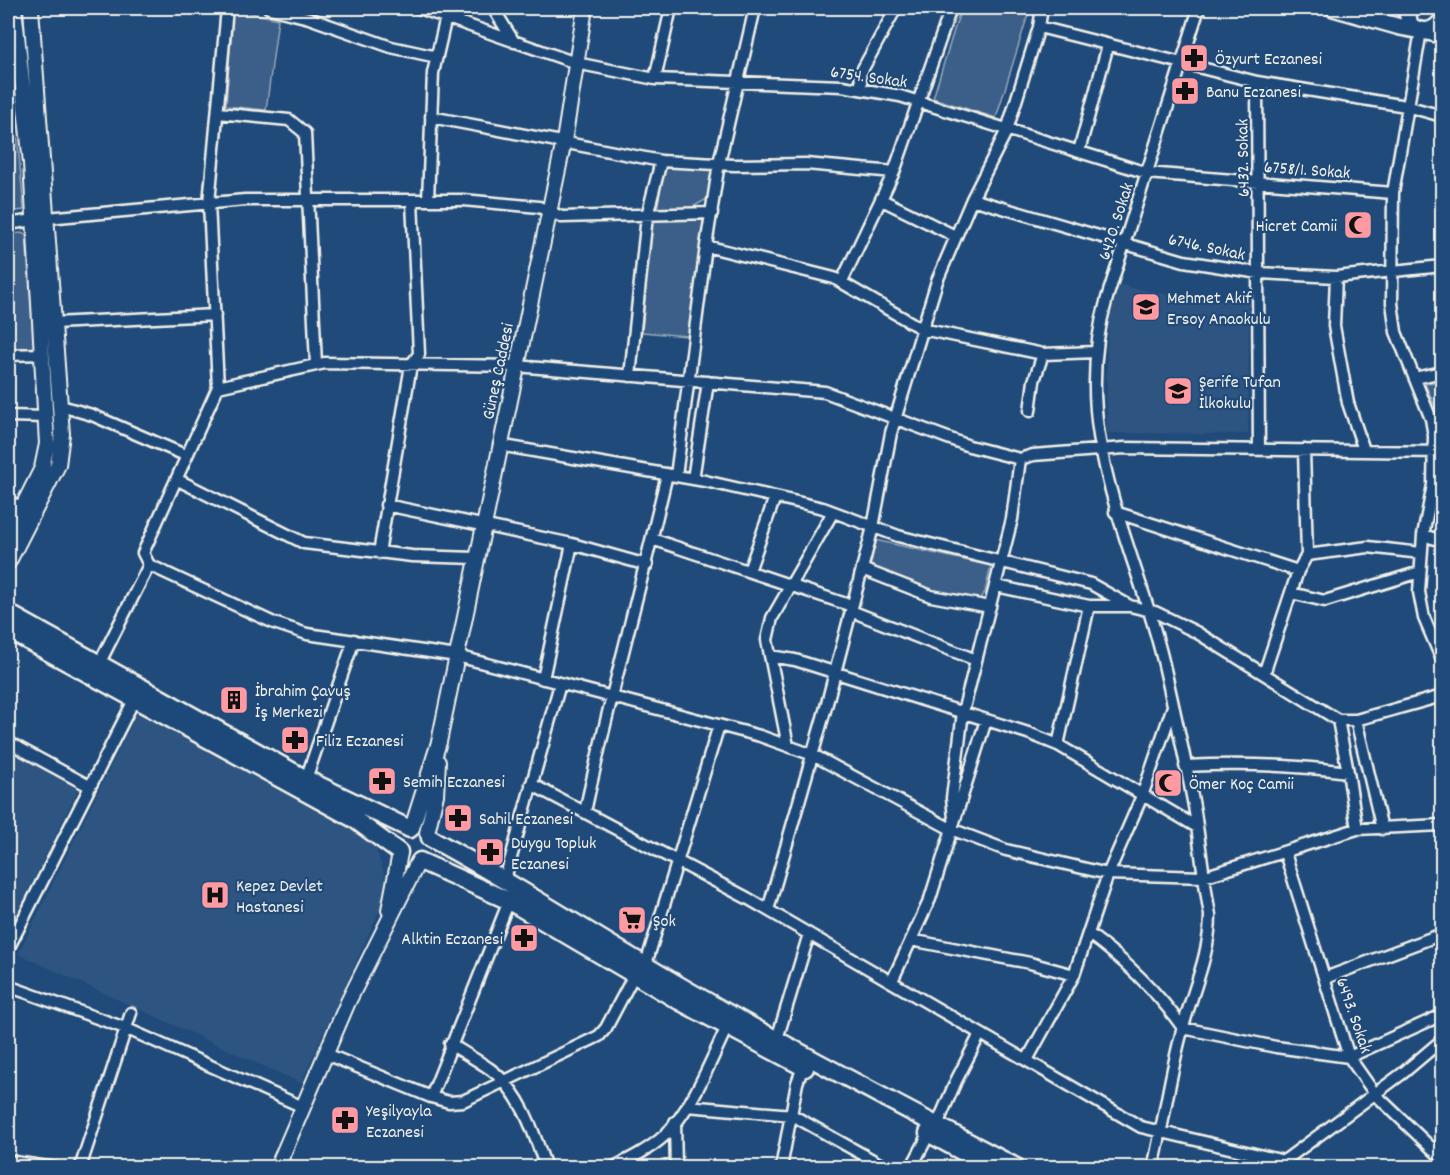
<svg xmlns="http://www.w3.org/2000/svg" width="1450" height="1175" font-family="Dekko,sans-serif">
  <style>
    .built { fill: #2d5581 }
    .green { fill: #3a5f88; stroke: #97a8b8; stroke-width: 1.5 }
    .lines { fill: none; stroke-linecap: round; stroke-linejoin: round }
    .stream { stroke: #9cacbb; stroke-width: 2 }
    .minor-casing { stroke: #f4f1e8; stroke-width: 15 }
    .tertiary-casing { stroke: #f4f1e8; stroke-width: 18 }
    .secondary-casing { stroke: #f4f1e8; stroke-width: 20 }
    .primary-casing { stroke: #f4f1e8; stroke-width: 21 }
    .minor { stroke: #1f4a7a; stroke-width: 10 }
    .tertiary { stroke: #1f4a7a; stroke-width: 14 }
    .secondary { stroke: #1f4a7a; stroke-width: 15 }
    .primary { stroke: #1f4a7a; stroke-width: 16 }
    .labels { text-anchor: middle; stroke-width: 4.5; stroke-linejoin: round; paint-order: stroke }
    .poi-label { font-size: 18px; fill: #f4f1e8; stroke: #1f4a7a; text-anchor: start }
    .street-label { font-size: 18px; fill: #f4f1e8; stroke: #1f4a7a }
  </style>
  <rect width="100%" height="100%" fill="#1f4a7a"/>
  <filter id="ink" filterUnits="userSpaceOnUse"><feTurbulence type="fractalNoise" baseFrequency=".0167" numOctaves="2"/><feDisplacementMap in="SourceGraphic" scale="12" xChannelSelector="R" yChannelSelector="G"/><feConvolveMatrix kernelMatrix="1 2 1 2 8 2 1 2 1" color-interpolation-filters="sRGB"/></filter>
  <g filter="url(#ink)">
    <path class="built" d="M1120,285l58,12 71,6 -1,131 -141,-1v-86l3,-30z
      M138,711l190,99 45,30 13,40 -6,29 -79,174 -283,-129z
      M8,751l69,32 1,7 -70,141z"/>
    <path class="green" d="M961,8h69l-34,110 -63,-20z
      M233,9l45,10 -12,91 -40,-4z
      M8,35l16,175 -16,2z
      M667,166l45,2 -5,31 -23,13 -27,-2 7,-41z
      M654,218l50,1 3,5 -16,107 -4,5 -45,-4 9,-108z
      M21,233l5,2 8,113h-26v-113z
      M1442,380v41l-17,-37z
      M875,540l116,26 -6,26 -5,7 -45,-8 -65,-23z"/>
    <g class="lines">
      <path class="stream" d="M22,8l4,47"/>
      <g class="minor-casing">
        <path id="minor" d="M227,8l-18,195 9,184 107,-24 191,3 309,26 144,54 51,13 13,-4 92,-7 317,4
          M269,8l40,10 82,29 46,10
          M419,8l157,55 79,16 187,7 58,10 247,77 246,20
          M493,8l21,34
          M932,8l17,5
          M1039,27l218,55 149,24 36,10
          M1421,31l-28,162 -1,110 4,29 35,87 3,17 -1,49 -10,50 -4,57 5,26 18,42
          M655,79l16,-71
          M1257,82l2,368
          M862,89l-2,-15 36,-66
          M218,113l71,7 16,13 11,231
          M431,117l230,44 73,4 72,-1 88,8
          M1079,151l29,-106
          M972,199l212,62 75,12 77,4 106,-11
          M428,200l5,-127 13,-56
          M882,200l73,36
          M8,224l39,-6 198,-18h218l76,7 23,10 150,-4
          M706,246l13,-83 36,-155
          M1336,277l-2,49 14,77 16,47
          M842,281l52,-109 57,-164
          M54,323l161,-8
          M8,355l35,-1
          M630,376l17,-160 14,-55
          M1415,378l27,-6
          M61,406l31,9 93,40
          M1030,411l4,-30 9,-27
          M8,416l39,1
          M499,445l206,36 118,27 75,28 193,48 39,22
          M676,476l30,-230 128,32 88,51 121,25 53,-2
          M693,479l15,-97
          M178,480l126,63 108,13 64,2
          M8,501l15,7
          M386,505l186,39 75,21
          M1115,512l183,59
          M1423,535l19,6
          M652,539l200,67
          M379,553l32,-188 8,-11 -7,-153
          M1307,555l61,-8 53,6
          M149,565l125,58 33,11 150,22 303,80 53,19 138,74 55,21 102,24 95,3 154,-48 85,-4
          M862,569l69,27 59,11
          M749,571l26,-74
          M996,586l93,20h41l25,6 41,20 142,88h18l86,-24
          M1291,593l34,8 95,-29
          M851,611l125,49
          M770,656l25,4 233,73 30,12 139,82
          M100,662l49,-97 -6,-12 75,-166
          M1264,674l34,-103 9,-16 -3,-105
          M543,679l29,-135
          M1338,720l10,52
          M1356,720l26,109
          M8,742l81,44
          M1058,745l31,-139
          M788,746l-21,-106 5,-22 61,-106
          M1185,766c55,-3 109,-1 163,6l9,57
          M306,779l48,-139
          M531,784l216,114 394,229 143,34
          M585,812c24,-113 56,-225 82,-338
          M954,818l-2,-20 11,-86 49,-193 8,-60
          M1285,853l64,204 26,37 67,64
          M505,879l55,-195
          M768,910l58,-203 47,-180 18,-94 46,-152 35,-82 35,-69 32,-103 3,-19
          M1089,934c37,27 67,56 94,94l93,19 73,10 93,-42
          M911,940l19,-41 56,-179
          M8,949l126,-249
          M646,964l73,-239
          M1325,978l117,-44
          M892,981l19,-41 119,23 44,12
          M8,986l117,42 178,79
          M777,1039l32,-105
          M450,1044c13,8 27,16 40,25 31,22 44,64 56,99
          M326,1054l105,43 18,5 14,-1 136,-65 7,-8 28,-53
          M1027,1060l47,-85 34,-101 34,-78 30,-87
          M431,1097l78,-196
          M687,1106l105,9 95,53
          M675,1122l1,46
          M937,1125l19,-44 24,-47
          M8,1161l47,7
          M1282,1167l2,-6 119,-88 39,-33
          M80,1168l51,-155
          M612,1168c18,-9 38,-19 52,-32 28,-26 47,-76 63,-109
          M781,1168l16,-85 6,-16
          M911,1168l18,-34
          M1153,1168c11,-47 17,-95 30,-141 10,-37 27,-73 27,-112 -6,-34 -10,-69 -15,-103 -8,-45 -18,-90 -28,-134 -28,-131 -101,-240 -60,-380l92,-290"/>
      </g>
      <g class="tertiary-casing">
        <path id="tertiary" d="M8,536l34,-68 5,-24 -16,-281 -17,-155
          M8,563l50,-98 4,-31 -31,-426
          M412,828l27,-86 125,-601 21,-133
          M427,833l9,-38 2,-33
          M389,910l11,-57
          M277,1168l71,-166 70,-140"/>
      </g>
      <g class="secondary-casing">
        <path id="secondary" d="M1333,8l67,19 42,8
          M1406,8l4,17c12,9 24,7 32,-5"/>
      </g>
      <g class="primary-casing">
        <path id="primary" d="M8,613l298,166 104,50
          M8,630l346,189 45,33
          M430,838c89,48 172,103 259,153 108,62 219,119 329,177
          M420,861l89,40 170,100 126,67
          M928,1133l64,35
          M1442,1168v-1"/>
      </g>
      <use href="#minor" class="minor"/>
      <use href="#tertiary" class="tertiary"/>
      <use href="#secondary" class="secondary"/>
      <use href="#primary" class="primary"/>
    </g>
  </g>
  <defs>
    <g id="pharmacy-square" transform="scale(1.5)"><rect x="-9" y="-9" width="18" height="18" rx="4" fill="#ff9aa2" stroke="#1f4a7a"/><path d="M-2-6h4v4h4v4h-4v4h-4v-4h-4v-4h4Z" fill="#111"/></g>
    <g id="mosque-square" transform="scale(1.5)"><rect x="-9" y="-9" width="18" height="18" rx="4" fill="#ff9aa2" stroke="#1f4a7a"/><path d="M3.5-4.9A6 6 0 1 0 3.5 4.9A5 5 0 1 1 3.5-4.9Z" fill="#111"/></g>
    <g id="school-square" transform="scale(1.5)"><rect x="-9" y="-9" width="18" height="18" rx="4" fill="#ff9aa2" stroke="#1f4a7a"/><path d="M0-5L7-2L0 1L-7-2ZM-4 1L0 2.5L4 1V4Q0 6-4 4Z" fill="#111"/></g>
    <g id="building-square" transform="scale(1.5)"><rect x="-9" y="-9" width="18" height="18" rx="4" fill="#ff9aa2" stroke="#1f4a7a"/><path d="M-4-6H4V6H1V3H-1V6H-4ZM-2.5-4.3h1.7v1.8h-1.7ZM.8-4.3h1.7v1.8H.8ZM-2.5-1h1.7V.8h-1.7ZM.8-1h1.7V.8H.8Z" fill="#111"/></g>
    <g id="hospital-square" transform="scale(1.5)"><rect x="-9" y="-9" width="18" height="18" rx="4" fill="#ff9aa2" stroke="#1f4a7a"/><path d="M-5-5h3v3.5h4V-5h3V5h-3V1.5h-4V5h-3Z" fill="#111"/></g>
    <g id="supermarket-square" transform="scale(1.5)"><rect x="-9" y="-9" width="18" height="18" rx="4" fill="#ff9aa2" stroke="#1f4a7a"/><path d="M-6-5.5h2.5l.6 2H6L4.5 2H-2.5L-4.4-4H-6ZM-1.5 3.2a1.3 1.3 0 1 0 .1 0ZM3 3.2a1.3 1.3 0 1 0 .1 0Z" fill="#111"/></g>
  </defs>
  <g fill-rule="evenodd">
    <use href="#pharmacy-square" x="1194" y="58"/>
    <use href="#pharmacy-square" x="1185" y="91"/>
    <use href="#mosque-square" x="1358" y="225"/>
    <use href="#school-square" x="1146" y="307"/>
    <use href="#school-square" x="1178" y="391"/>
    <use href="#building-square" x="234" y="700"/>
    <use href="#pharmacy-square" x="295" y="740"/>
    <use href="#pharmacy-square" x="382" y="781"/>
    <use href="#mosque-square" x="1168" y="783"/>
    <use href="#pharmacy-square" x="458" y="818"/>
    <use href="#pharmacy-square" x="490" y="852"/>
    <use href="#hospital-square" x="215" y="895"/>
    <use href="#supermarket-square" x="632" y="920"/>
    <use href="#pharmacy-square" x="524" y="938"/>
    <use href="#pharmacy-square" x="345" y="1120"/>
  </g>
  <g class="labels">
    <g class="poi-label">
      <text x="1215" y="64">Özyurt Eczanesi</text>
      <text x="1206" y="97">Banu Eczanesi</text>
      <text x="1337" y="231" text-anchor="end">Hicret Camii</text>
      <text x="1167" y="303">Mehmet Akif<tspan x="1167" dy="21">Ersoy Anaokulu</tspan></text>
      <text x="1199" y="387">Şerife Tufan<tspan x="1199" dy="21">İlkokulu</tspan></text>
      <text x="255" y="696">İbrahim Çavuş<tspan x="255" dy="21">İş Merkezi</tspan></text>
      <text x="316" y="746">Filiz Eczanesi</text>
      <text x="403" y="787">Semih Eczanesi</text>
      <text x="1189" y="789">Ömer Koç Camii</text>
      <text x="479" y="824">Sahil Eczanesi</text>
      <text x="511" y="848">Duygu Topluk<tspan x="511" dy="21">Eczanesi</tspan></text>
      <text x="236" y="891">Kepez Devlet<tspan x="236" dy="21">Hastanesi</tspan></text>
      <text x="653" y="926">Şok</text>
      <text x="503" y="944" text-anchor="end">Alktin Eczanesi</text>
      <text x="366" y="1116">Yeşilyayla<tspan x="366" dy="21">Eczanesi</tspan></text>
    </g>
    <g class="street-label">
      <text transform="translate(869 76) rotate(8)" y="6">6754. Sokak</text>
      <text transform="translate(1242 158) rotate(-91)" y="6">6432. Sokak</text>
      <text transform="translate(1307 169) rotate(4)" y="6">6758/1. Sokak</text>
      <text transform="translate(1115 221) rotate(-72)" y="6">6420. Sokak</text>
      <text transform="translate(1207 246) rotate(12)" y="6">6746. Sokak</text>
      <text transform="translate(497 371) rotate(-78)" y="6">Güneş Caddesi</text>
      <text transform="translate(1355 1015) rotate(71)" y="6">6493. Sokak</text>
    </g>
  </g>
  <rect width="1450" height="1175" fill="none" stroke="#1f4a7a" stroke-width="30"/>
  <rect x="15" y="15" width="1420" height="1145" fill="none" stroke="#f4f1e8" stroke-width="2" filter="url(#ink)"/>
</svg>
